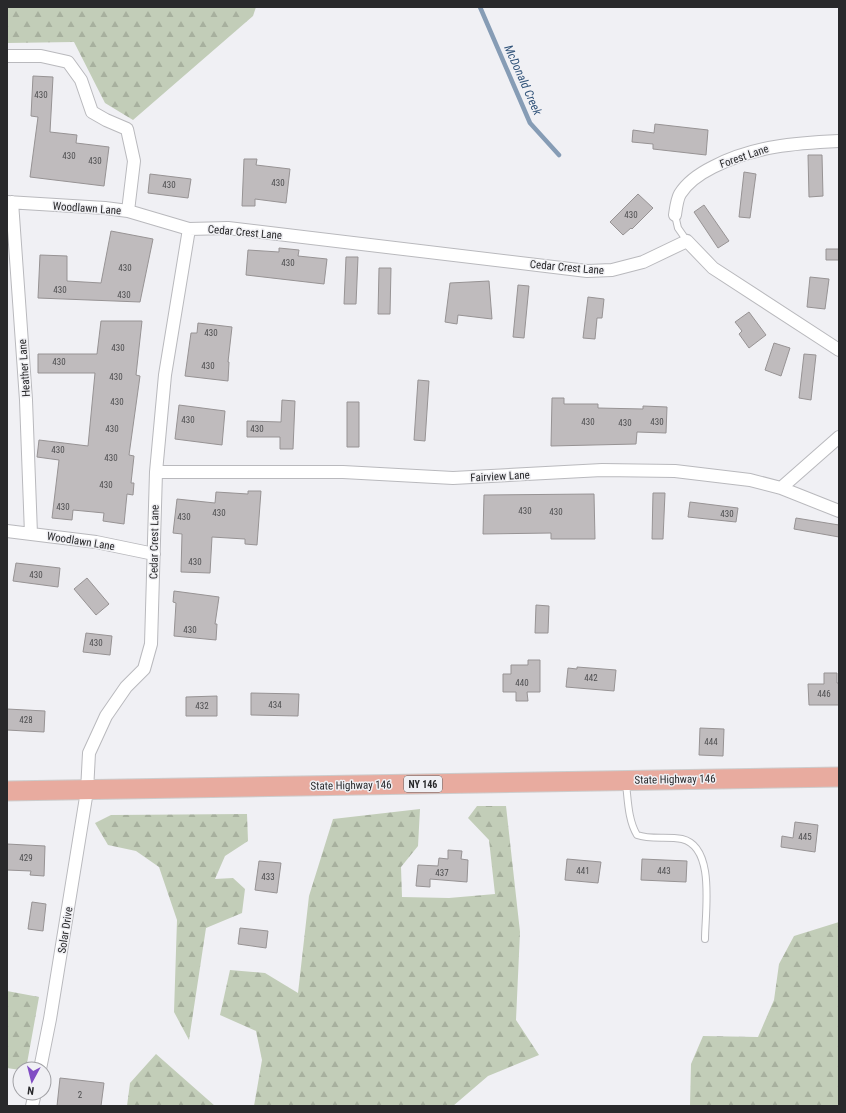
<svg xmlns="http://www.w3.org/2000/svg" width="846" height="1113" font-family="'Roboto Condensed',sans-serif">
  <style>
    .forest { fill: url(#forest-firs) }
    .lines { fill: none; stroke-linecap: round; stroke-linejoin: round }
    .stream { stroke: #869cb5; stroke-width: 4.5 }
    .building { fill: #bfbbbd; stroke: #979394 }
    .lane-casing { stroke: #b9b9bd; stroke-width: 8 }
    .street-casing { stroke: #b9b9bd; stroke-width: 14 }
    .primary-casing { stroke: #ccc; stroke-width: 21 }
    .lane { stroke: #fff; stroke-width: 6 }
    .street { stroke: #fff; stroke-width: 12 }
    .primary { stroke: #e8ab9f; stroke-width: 19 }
    .labels { text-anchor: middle; stroke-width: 3; stroke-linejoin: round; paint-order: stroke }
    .number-label { font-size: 9px; fill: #4e4e50 }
    .shield { fill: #f0f0f4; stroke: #656567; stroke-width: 1 }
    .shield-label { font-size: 10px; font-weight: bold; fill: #29292b }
    .street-label { font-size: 11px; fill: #29292b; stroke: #f0f0f4 }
    .water-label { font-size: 12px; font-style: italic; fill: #32547a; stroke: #f0f0f4 }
  </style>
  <defs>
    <pattern id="forest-firs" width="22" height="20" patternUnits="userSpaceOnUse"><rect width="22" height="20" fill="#c2cdb8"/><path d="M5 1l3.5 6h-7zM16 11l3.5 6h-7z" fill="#a7b09e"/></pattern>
  </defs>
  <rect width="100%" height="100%" fill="#f0f0f4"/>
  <path class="forest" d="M7,7h249l-3,9 -120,104 -28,-17 -31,-61 -67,1z
    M477,806h29l14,126 -4,88 23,35 -51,21 -35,30h-199l8,-46 -6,-29 -36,-16 10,-45 35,3 33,20 11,-97 24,-77 87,-10 -2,37 -17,21 1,30 47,1 46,-4 -6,-54 -21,-22z
    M247,814l1,27 -23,15 -10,23 18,-1 12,11 -3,24 -36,15 -17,112 -15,-28 3,-92 -18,-53 -23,-16 -28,-6 -13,-22 16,-8z
    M839,922v184h-149l1,-42 12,-28 55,1 16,-37 5,-36 15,-28z
    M7,991l32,6 -13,72 -6,1 -13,-2z
    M156,1054l59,52h-88l3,-23z"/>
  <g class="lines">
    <path class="stream" d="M480,7l50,116 29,32"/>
  </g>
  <path class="building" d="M33,76l20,1 -3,55 27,3 -1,8 33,4 -5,39 -74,-9 8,-60 -7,-1z
    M655,124l53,6 -2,25 -53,-6v-5l-21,-2 1,-12 21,3z
    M808,155h14l1,41 -14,1z
    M244,159h13l-1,6 34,4 -4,34 -31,-4v7h-13z
    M744,172l12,2 -6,44 -11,-1z
    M150,174l41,5 -3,19 -40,-5z
    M638,194l15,14 -21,21 -1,-1 -8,7 -13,-13z
    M704,205l25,36 -11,7 -24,-36z
    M111,231l42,8 -13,63 -102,-4 2,-43 27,1v25l34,2z
    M279,248l20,2 -1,6 29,3 -3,25 -78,-9 2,-25 31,2z
    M826,249h13v11h-13z
    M346,257h12l-2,47h-12z
    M379,268h12l-1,46h-12z
    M810,277l19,2 -4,30 -18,-2z
    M489,281l3,38 -34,-4 -1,9 -12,-2 5,-39z
    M518,285l11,1 -5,52 -11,-1z
    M588,297l16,2 -2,19h-5l-2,21 -12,-1z
    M749,312l17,23 -17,13 -10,-14 3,-3 -7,-9z
    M101,321h41l-6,54 4,1 -11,79 5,1 -3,27h3l-1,12 -6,-1 -3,30 -21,-3 1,-8 -31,-3 -1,10 -20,-2 7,-58 -22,-3 2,-17 49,6 7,-73h-57v-19h59z
    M198,323l34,4 -4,35h1l-1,19 -43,-5 6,-43h6z
    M774,343l16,5 -9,28 -16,-6z
    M804,354l12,1 -5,45 -12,-2z
    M418,380l11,1 -4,60 -11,-1z
    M552,398h12v6h34v4l45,1v-3l24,1 -1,26 -29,-1 -1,12 -85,2z
    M282,400l13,1 -2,48h-13v-12h-33v-16l34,1z
    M347,402h12v45h-12z
    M179,405l46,6 -3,34 -47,-6z
    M248,491h13l-4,54 -12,-1v-5l-33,-2 -2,36 -29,-1 1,-38 -9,-1 4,-34 38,4 1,-11 32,2z
    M653,493h12l-2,46h-11z
    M594,494l1,45h-44v-6l-68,1 1,-39z
    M690,502l48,6 -2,14 -48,-5z
    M796,518l43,7v12l-45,-8z
    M16,563l44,5 -2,19 -45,-6z
    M87,578l22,26 -13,11 -22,-26z
    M174,591l45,6 -4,27h2l-1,16 -42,-4 2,-33 -3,-1z
    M536,605l13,1 -1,27h-13z
    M86,633l26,3 -2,19 -27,-3z
    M528,660h12v32h-13l1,9h-12v-9h-13v-18h8v-9h17z
    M577,667l39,3 -2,21 -48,-4 2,-19 9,1z
    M824,673h13v10h2v22h-30l-1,-21h16z
    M251,693l48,1 -1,22 -47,-1z
    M217,696v20h-31v-19z
    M7,709l38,2 -1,21 -37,-2z
    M700,728l24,1 -1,27 -24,-1z
    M795,822l23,3 -3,27 -34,-5 1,-11 11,2z
    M7,844l38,2 -1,30 -14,-1 1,-4 -24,-1z
    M448,850l14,1 -1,8 7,1 -1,22 -37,-3v8l-14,-1 2,-21 20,1 1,-8 9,1z
    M567,859l34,3 -3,21 -33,-3z
    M642,859l45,2 -1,21 -45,-2z
    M259,861l22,2 -4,30 -22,-3z
    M32,902l14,2 -3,27 -15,-2z
    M240,928l28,3 -2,17 -28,-4z
    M60,1078l44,5 -3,23h-44z"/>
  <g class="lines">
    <g class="lane-casing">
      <path id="lane" d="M675,215l3,13 9,13
        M626,784c2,16 2,36 11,51 14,5 30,1 45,4 34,8 23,73 23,100"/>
    </g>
    <g class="street-casing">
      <path id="street" d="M7,56h34l27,6 13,18 11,32 14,8 21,9 7,32 -6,50
        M7,202l98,6 23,3 61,18
        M12,202l14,198 5,134
        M675,215c1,-7 2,-16 5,-21 8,-13 21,-21 33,-27 41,-21 82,-24 126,-26
        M156,472h187l110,6 149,-8 73,1 75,9 31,8 58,23
        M781,488l58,-51
        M7,531l89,11 58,12
        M40,1069l10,-50 37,-228 2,-38 17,-37 20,-29 18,-18 7,-25 5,-172 9,-97 24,-146 39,-1 359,43 25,-1 31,-8 44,-21 26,27 126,82
        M32,1106l3,-13"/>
    </g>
    <g class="primary-casing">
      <path id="primary" d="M7,791l832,-14"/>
    </g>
    <use href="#lane" class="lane"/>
    <use href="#street" class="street"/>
    <use href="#primary" class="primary"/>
  </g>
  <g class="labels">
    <g class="number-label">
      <text x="41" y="98">430</text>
      <text x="69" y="159">430</text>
      <text x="95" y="164">430</text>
      <text x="278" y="186">430</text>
      <text x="169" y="188">430</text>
      <text x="631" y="218">430</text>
      <text x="288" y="266">430</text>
      <text x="125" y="271">430</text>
      <text x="60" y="293">430</text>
      <text x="124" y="298">430</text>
      <text x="211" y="336">430</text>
      <text x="118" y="351">430</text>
      <text x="59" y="365">430</text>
      <text x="208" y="369">430</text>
      <text x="116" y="380">430</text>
      <text x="117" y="405">430</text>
      <text x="188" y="423">430</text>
      <text x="588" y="425">430</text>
      <text x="657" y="425">430</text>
      <text x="625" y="426">430</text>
      <text x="112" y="432">430</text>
      <text x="257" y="432">430</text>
      <text x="58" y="453">430</text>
      <text x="111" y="461">430</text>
      <text x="106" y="488">430</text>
      <text x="63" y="510">430</text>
      <text x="525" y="514">430</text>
      <text x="556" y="515">430</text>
      <text x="219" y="516">430</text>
      <text x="727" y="517">430</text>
      <text x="184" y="520">430</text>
      <text x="195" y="565">430</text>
      <text x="36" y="578">430</text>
      <text x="190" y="633">430</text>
      <text x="96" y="646">430</text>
      <text x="591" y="681">442</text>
      <text x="522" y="686">440</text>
      <text x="824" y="697">446</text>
      <text x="275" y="708">434</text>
      <text x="202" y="709">432</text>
      <text x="26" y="723">428</text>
      <text x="711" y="745">444</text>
      <text x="805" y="840">445</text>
      <text x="26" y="861">429</text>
      <text x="583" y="874">441</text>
      <text x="664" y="874">443</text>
      <text x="442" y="876">437</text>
      <text x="268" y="880">433</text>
      <text x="80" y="1098">2</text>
    </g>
    <rect class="shield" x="404" y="776" width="38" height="16" rx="3"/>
    <g class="shield-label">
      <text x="423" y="788">NY 146</text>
    </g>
    <g class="street-label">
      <text transform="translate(744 156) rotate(-19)" y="4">Forest Lane</text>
      <text transform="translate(87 208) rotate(4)" y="4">Woodlawn Lane</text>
      <text transform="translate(245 232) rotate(5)" y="4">Cedar Crest Lane</text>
      <text transform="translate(567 267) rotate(5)" y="4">Cedar Crest Lane</text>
      <text transform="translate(24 368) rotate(-94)" y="4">Heather Lane</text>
      <text transform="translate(500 476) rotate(-3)" y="4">Fairview Lane</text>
      <text transform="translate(81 541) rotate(9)" y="4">Woodlawn Lane</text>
      <text transform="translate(154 542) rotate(-89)" y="4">Cedar Crest Lane</text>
      <text transform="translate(675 779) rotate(-1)" y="4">State Highway 146</text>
      <text transform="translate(351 785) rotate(-1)" y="4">State Highway 146</text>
      <text transform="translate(65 930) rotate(-81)" y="4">Solar Drive</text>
    </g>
    <g class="water-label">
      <text transform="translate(523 80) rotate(66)" y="4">McDonald Creek</text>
    </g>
  </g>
  <rect width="846" height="1113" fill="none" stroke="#29292b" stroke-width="16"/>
  <g transform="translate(32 1081) rotate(187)"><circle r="19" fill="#f0f0f4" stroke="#a0a0a4"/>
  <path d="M0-3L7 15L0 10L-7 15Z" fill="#814dc4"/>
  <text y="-6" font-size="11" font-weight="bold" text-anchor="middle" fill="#29292b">N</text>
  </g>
</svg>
